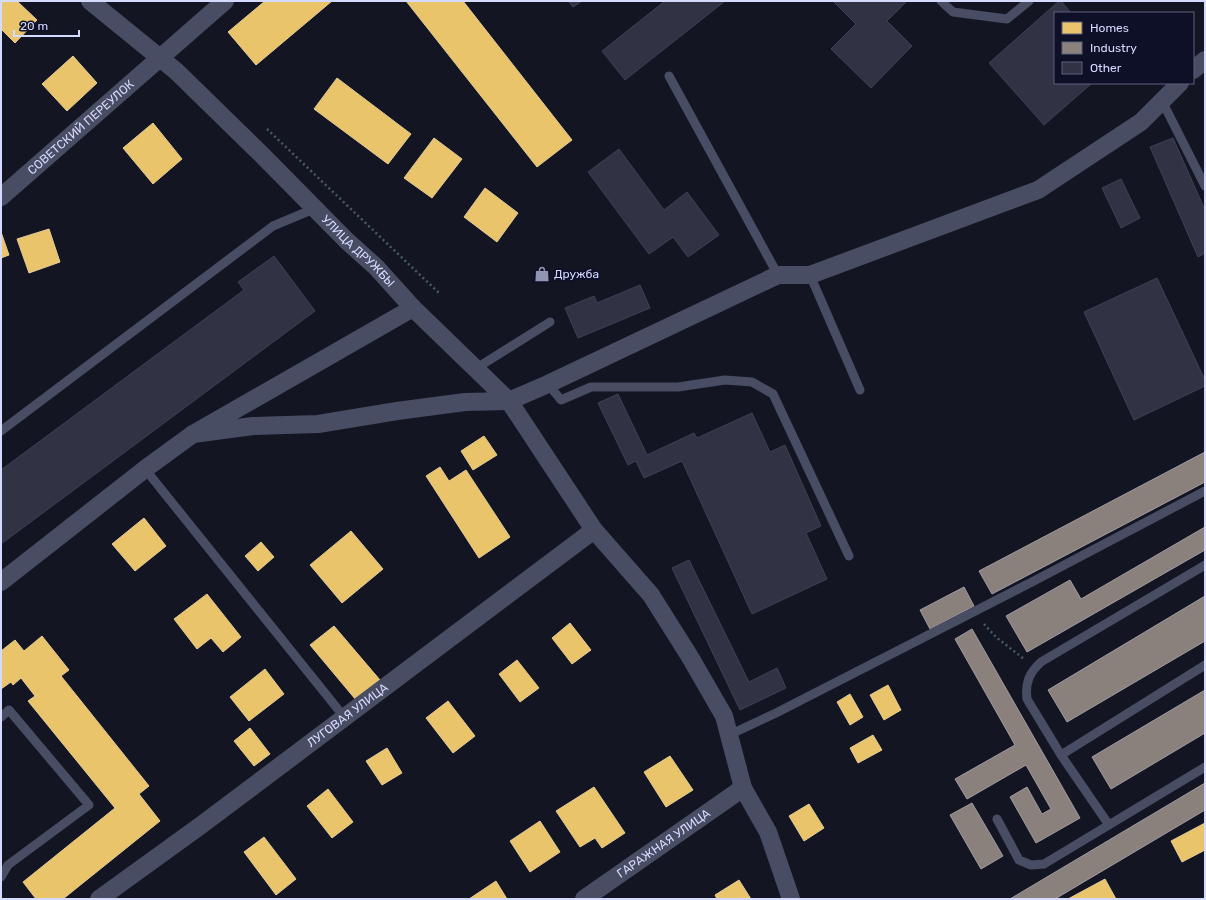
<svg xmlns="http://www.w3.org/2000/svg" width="1206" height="900" font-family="Rubik,sans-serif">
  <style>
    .homes { fill: #e9c46a; stroke: #e3cb97 }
    .industry { fill: #8a817c; stroke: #a09ca3 }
    .building { fill: #313344; stroke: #3f4056 }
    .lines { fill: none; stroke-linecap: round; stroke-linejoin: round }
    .path { stroke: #465c63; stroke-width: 2.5; stroke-dasharray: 2 3; stroke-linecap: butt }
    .lane { stroke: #484d63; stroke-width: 9 }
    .street { stroke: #484d63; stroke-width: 18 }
    .labels { text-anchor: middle; stroke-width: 4; stroke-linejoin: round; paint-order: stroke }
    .street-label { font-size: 12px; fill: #d5daff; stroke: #0e1028 }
    .poi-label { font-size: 12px; fill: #d5daff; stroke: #0e1028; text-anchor: start }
  </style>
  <rect width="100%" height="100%" fill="#141522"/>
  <path class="homes" d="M1,1h16l20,19 -22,23 -14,-14z
    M265,1h67l-76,64 -28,-33z
    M406,1h57l109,139 -35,27z
    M73,56l24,27 -30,28 -25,-27z
    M337,78l74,56 -23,30 -74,-55z
    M153,123l29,36 -29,25 -30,-36z
    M434,138l28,21 -30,39 -28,-20z
    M485,188l33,25 -21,29 -33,-25z
    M49,229l11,33 -31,11 -12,-34z
    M1,232l8,23 -8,3z
    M484,436l13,19 -24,15 -12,-19z
    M440,467l9,14 17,-11 44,67 -31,21 -53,-82z
    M144,518l22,28 -31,25 -23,-27z
    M351,531l32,38 -41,34 -32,-38z
    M261,542l13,15 -16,14 -13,-15z
    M207,594l34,43 -18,15 -12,-14 -14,11 -23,-30z
    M570,623l21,27 -19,14 -20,-26z
    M334,626l46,54 -24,20 -46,-55z
    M42,636l27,34 -8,6 88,110 -10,8 21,27 -97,78h-27l-13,-17 92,-74 -87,-107 7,-5 -14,-18 -8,7 -2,-3 -10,7v-38l14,-11 9,11z
    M517,660l22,28 -19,14 -21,-28z
    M265,669l19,25 -35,27 -19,-24z
    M888,685l13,25 -17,10 -14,-25z
    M850,694l13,23 -13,8 -13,-23z
    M448,701l27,35 -22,17 -27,-35z
    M250,728l20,26 -16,12 -20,-25z
    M873,735l9,15 -24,13 -8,-15z
    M387,748l15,25 -20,12 -16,-24z
    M670,756l23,34 -27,17 -22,-35z
    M594,787l31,46 -23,15 -7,-10 -15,9 -24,-36z
    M328,789l25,33 -21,16 -25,-32z
    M809,804l15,24 -20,13 -15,-25z
    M540,821l20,31 -30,20 -20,-31z
    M1205,823v27l-23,12 -11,-21z
    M264,837l32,42 -20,16 -32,-43z
    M1105,879l11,20h-48z
    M739,880l12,19h-34l-2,-4z
    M496,881l11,18h-38z"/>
  <path class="industry" d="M1205,452v30l-213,112 -13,-23z
    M1205,527v23l-178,102 -21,-36 64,-36 11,19z
    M964,587l10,19 -44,23 -10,-19z
    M1205,596v45l-138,81 -19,-32z
    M972,629l108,189 -44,25 -26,-46 17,-10 15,27 9,-5 -25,-44 -59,34 -12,-20 60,-34 -60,-106z
    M1205,690v43l-94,56 -19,-32z
    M1205,783v27l-150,89h-45z
    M972,803l31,53 -22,13 -31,-54z"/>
  <path class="building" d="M568,1h14l-9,6z
    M665,1h60l-100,79 -23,-29z
    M833,1h74l-20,20 25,25 -41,42 -40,-39 25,-25z
    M1059,1h2l10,12h-16v70h37l-48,42 -55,-62z
    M1173,138l32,72v43l-7,4 -48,-110z
    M619,149l45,61 23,-18 32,43 -31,22 -15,-20 -24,17 -61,-82z
    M1121,179l19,39 -19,10 -19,-40z
    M274,256l41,55 -314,233v-74l243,-180 -6,-8z
    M1157,278l48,102v6l-71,34 -50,-108z
    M640,285l10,23 -72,30 -13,-30 29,-12 3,7z
    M618,394l29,61 47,-22 3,5 55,-25 18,39 15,-7 36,81 -15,7 21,46 -75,35 -70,-153 -38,17 -8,-17 -8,4 -30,-62z
    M689,560l60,122 28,-14 9,20 -46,22 -68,-142z"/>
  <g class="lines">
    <path class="path" d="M267,129l172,164
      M984,624l12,13 28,22"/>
    <path class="lane" d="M941,1l12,11 54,7 22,-18
      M669,76l109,199
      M1162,101l43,85
      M810,275l50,115
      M475,369l75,-47
      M548,384l13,16 30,-13h87l47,-7 27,2 21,12 76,162
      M1,431l272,-205 43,-18
      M145,469l200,249
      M1,717l8,-7 80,95 -81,60 -7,12
      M729,735l47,-22 254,-130 175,-92
      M1061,755l144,-90
      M997,819l22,41 12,5 13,-1 161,-97
      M1109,825l-48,-70 -34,-56c-2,-16 2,-26 14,-37l164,-97"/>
    <g class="street">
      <path id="s1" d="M90,1l86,70 85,83 86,87 29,26 37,41 96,93 85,129 57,65 39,62 34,59 19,72 25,44 23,67"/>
      <path d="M1193,70l12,-10"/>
      <path id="s2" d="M1,197l224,-196"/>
      <path d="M193,434l60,-8 65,-2 79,-13 68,-9 44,-1 39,-17 230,-109h32l228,-85 103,-68 39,-39"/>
      <path d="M1,582l144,-113 48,-35 220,-126"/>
      <path id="s3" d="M99,899l101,-73 394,-296"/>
      <path id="s4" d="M584,899l159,-111"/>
    </g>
  </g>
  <defs>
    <g id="shop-bare" transform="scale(1.2)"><path d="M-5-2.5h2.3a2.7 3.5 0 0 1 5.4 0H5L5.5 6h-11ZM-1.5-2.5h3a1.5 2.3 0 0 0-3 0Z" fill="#9195b2" stroke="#0e1028" stroke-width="2.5" paint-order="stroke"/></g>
  </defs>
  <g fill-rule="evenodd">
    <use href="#shop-bare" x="542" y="274"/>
  </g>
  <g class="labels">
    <g class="street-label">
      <text dy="4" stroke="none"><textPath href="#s2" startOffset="106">СОВЕТСКИЙ ПЕРЕУЛОК</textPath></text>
      <text dy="4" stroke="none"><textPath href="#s1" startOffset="367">УЛИЦА ДРУЖБЫ</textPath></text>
      <text dy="4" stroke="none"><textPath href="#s3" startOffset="309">ЛУГОВАЯ УЛИЦА</textPath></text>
      <text dy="4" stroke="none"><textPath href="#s4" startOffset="97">ГАРАЖНАЯ УЛИЦА</textPath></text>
    </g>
    <g class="poi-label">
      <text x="554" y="278">Дружба</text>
    </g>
  </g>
  <rect width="1206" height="900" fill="none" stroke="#d5daff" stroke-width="4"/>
  <rect x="1054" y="12" width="140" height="72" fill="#0e1028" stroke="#5e617e"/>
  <rect x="1062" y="22" width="20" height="12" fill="#e9c46a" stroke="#5e617e"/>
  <text x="1090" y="32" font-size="12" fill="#d5daff">Homes</text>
  <rect x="1062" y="42" width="20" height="12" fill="#8a817c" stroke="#5e617e"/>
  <text x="1090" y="52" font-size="12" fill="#d5daff">Industry</text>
  <rect x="1062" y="62" width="20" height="12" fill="#313344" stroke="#5e617e"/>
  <text x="1090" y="72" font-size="12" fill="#d5daff">Other</text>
  <path d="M14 30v6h65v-6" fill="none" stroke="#d5daff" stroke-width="2"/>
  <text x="20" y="30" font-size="12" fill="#d5daff" stroke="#0e1028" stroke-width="3" paint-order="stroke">20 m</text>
</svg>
